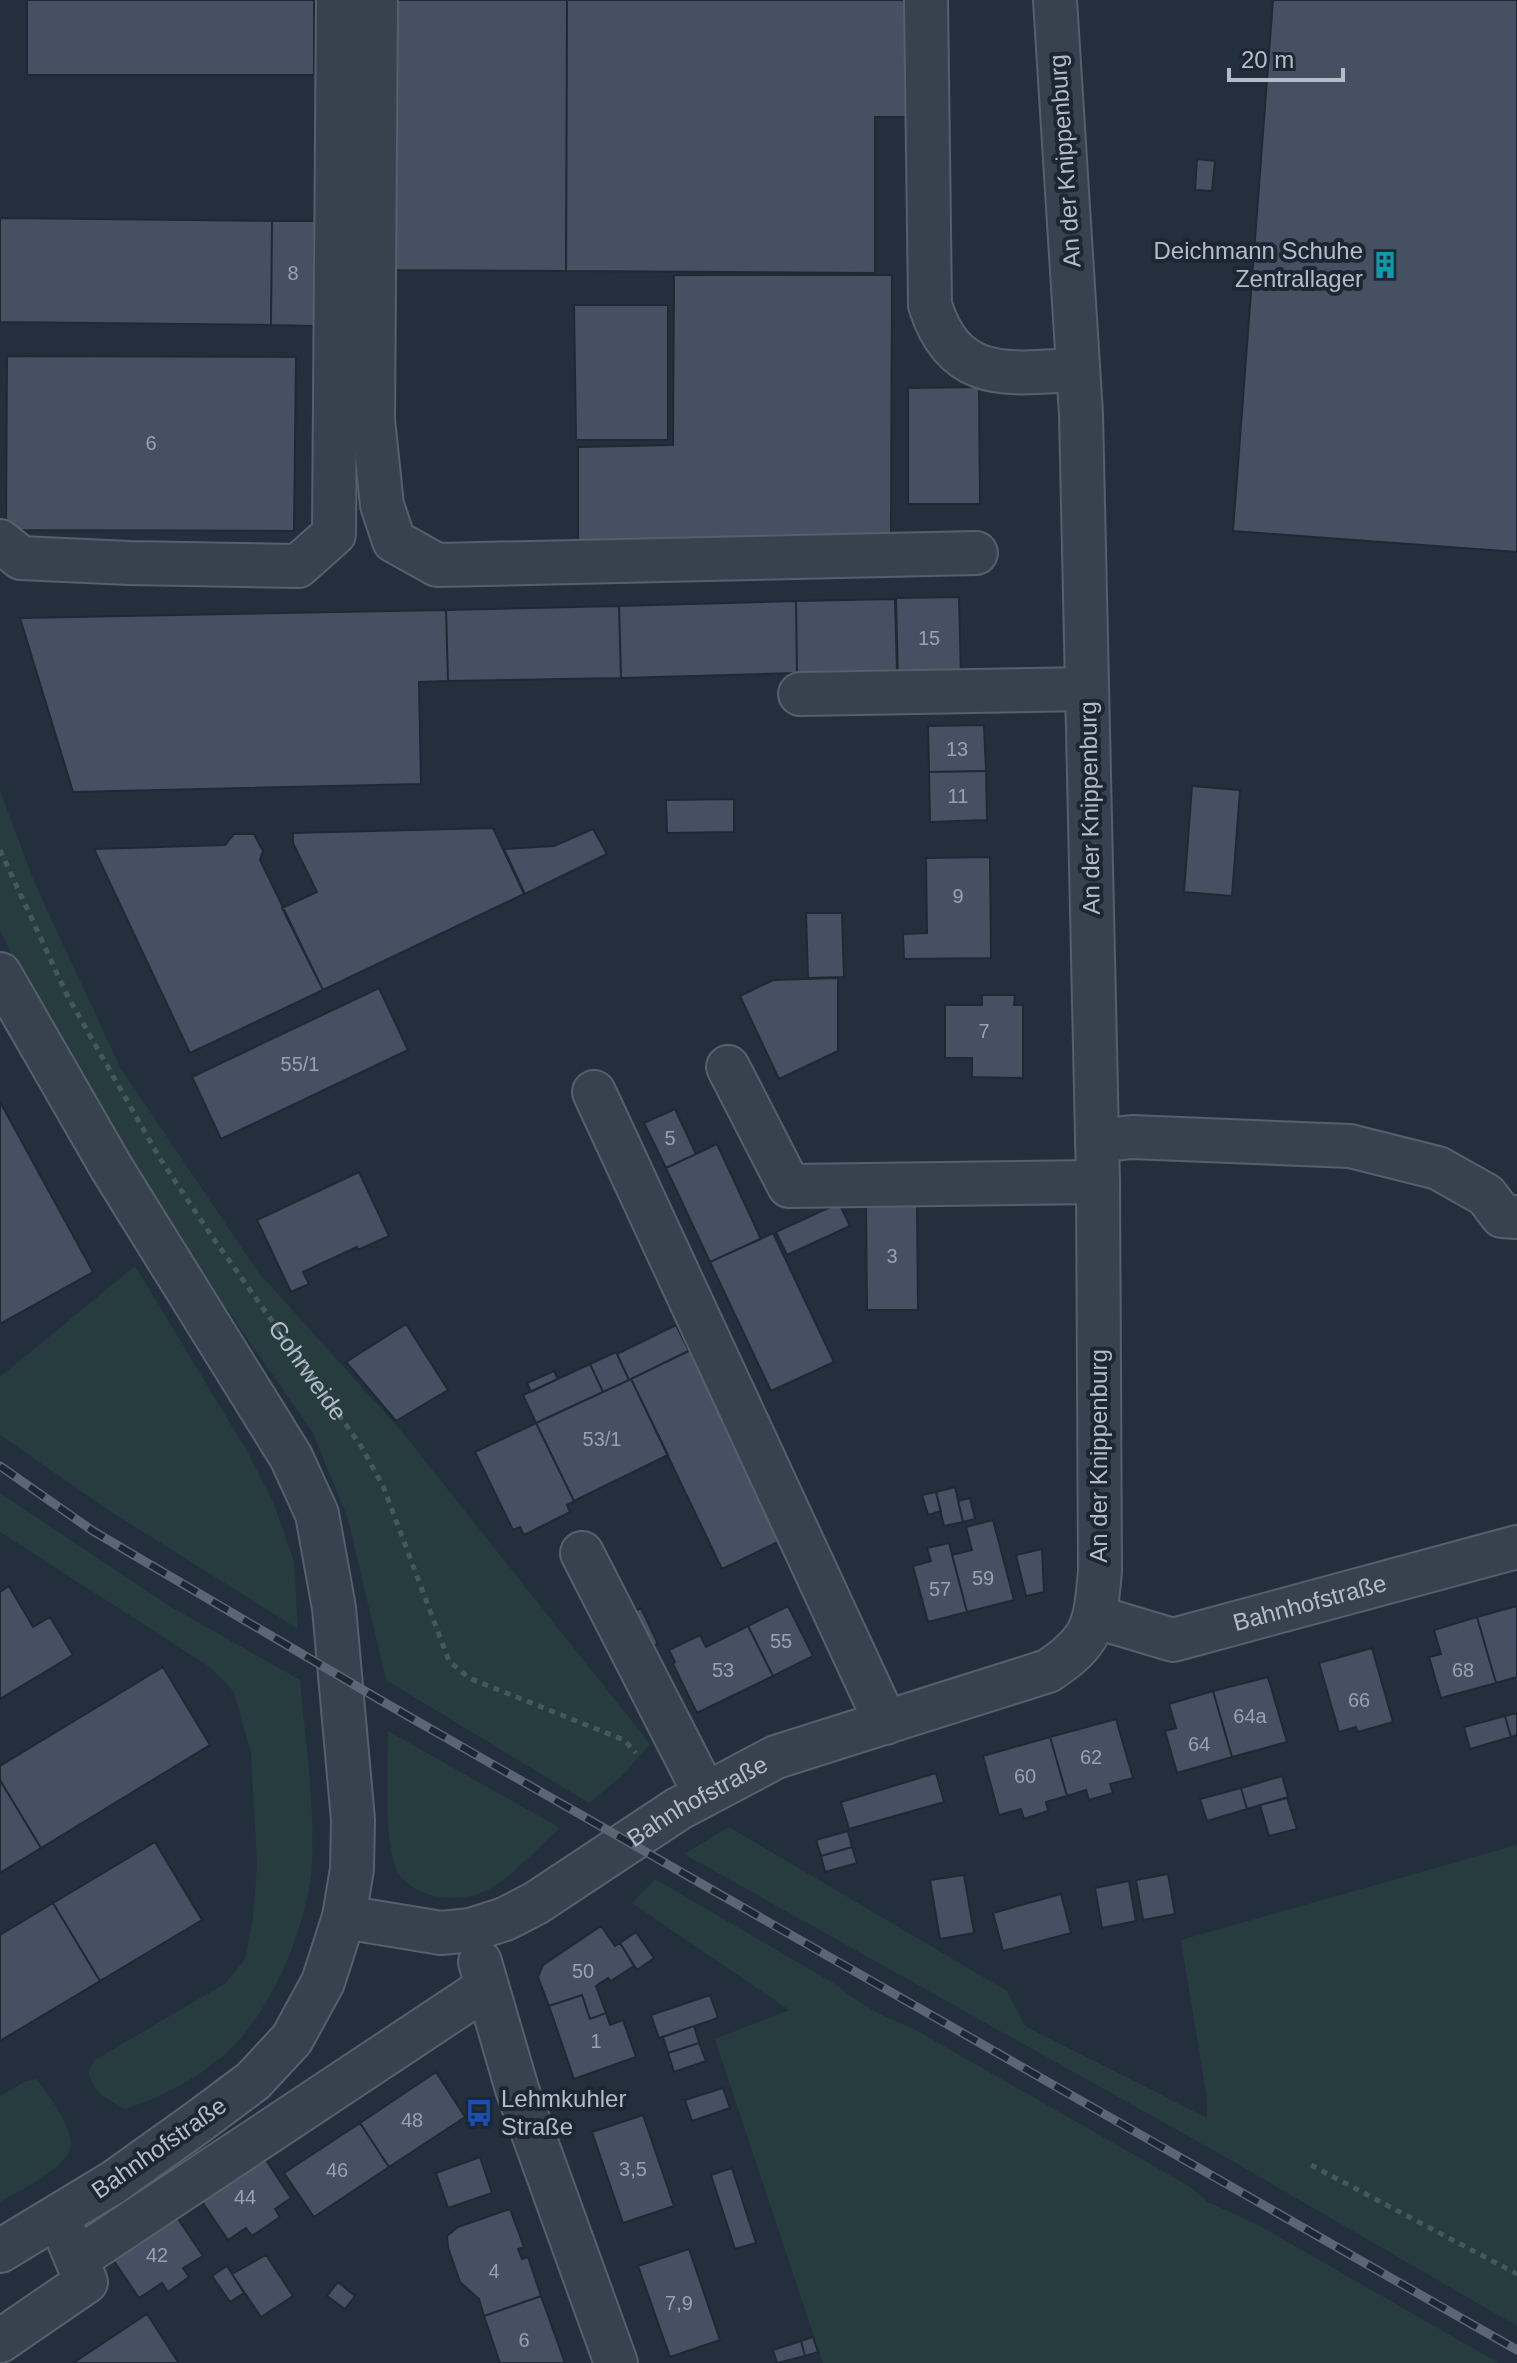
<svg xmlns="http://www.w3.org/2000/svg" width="1517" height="2363" font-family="Helvetica,sans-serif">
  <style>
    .green { fill: #263c3f }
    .building { fill: #455162; stroke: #1f2835; stroke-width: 2 }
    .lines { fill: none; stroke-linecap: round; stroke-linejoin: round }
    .minor-casing { stroke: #565f6c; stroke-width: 46 }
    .path { stroke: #44595c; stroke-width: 5; stroke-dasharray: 6 6; stroke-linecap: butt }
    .minor { stroke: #38414e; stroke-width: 42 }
    .rail-casing { stroke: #5a6575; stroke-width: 9 }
    .rail { stroke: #1d2633; stroke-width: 6; stroke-dasharray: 18; stroke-linecap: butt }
    .labels { text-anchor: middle; stroke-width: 8; stroke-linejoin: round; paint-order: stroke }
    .number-label { font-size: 20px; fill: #98a1af }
    .street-label { font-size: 24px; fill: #b4bcc9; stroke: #1d2633 }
    .poi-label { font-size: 24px; fill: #b4bcc9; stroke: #1d2633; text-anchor: end }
  </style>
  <rect width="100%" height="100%" fill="#242f3e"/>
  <path class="green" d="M0,791l35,93 85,183 138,205 145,161 247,311 -26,30 -35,29 -203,-123 -38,-161 -35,-86 -123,-177 -148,-244 -42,-81z
    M135,1266l112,185 26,51 21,59 4,68 -188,-118 -110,-76v-58z
    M0,1493l171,114 129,73c5,60 15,122 12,183 -3,56 -35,136 -74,178 -29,32 -72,55 -114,68 -21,-13 -29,-14 -36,-39l7,-10 131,-77 19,-24 8,-41 4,-53 -6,-112 -17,-61 -24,-25 -210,-135z
    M388,1731l172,97c-19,17 -48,48 -69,60 -29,18 -83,12 -96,-22 -11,-28 -7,-102 -7,-135z
    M729,1827l278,164 18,35 182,92v-19l-26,-159 336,-95v481l-297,-172 -536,-300z
    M655,1879l180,105c25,20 48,33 77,44l277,158 19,16 50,23 241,138h-676l-108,-324 74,-29 -157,-107z
    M37,2079c11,15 35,48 34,66 0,20 -54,48 -71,57v-106l26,-15z"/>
  <path class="building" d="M27,0h287v75h-287z
    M390,0h177l-1,271 -177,-1z
    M567,0h343v117h-35v156l-309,-2z
    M1273,0h244v552l-284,-21z
    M1197,159l18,2 -3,30 -17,-1z
    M0,218l272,3 -1,104 -271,-3z
    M272,221h43l-1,105 -43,-1z
    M674,275h218l-1,268 -313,-1v-95l95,-2z
    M574,305h94v135h-92z
    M7,356l289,1 -2,174 -288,-1z
    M979,387l1,117h-72v-116z
    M959,597l2,80 -63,2 -2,-81z
    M895,599l2,72 -100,2 -1,-72z
    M796,601l1,72 -176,5 -2,-72z
    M619,606l2,72 -173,3 -2,-71z
    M446,610l2,71 -29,1 2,102 -348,8 -53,-174z
    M984,725l2,46 -57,1 -1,-46z
    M986,771l1,49 -57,2 -1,-50z
    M1192,786l48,4 -8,106 -48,-4z
    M734,799v33l-67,1 -1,-33z
    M493,828l31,66 -201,96 -41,-82 35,-16 -24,-49v-10z
    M593,829l14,25 -82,40 -21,-45 50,-3z
    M234,834h20l9,17 -3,9 63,130 -133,63 -96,-204 131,-4z
    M990,857l1,101 -87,1 -1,-25 24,-1 -1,-75z
    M806,913h36l2,64 -36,1z
    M838,978v73l-59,28 -39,-83 33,-16z
    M379,988l29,62 -187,89 -29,-62z
    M982,995h33l-1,10h9v73l-51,-1v-19h-27v-53h37z
    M0,1102l93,170 -93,52z
    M675,1109l21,45 -30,14 -22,-45z
    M717,1144l44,95 -51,23 -44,-94z
    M359,1172l30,64 -31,14 -1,-3 -54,25 6,12 -18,8 -34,-72z
    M866,1202h51l1,108h-51z
    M839,1203l11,23 -63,29 -11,-23z
    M773,1233l61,129 -63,29 -61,-129z
    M406,1324l42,66 -52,31 -50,-59z
    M676,1325l13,26 -60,29 -12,-26z
    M692,1349l90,191 -60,29 -91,-190z
    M616,1352l13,28 -26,12 -13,-28z
    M590,1364l13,28 -67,31 -13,-28z
    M554,1371l4,8 -27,13 -4,-9z
    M631,1379l37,76 -94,46 -38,-78z
    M536,1423l38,78 -7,4 3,7 -46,23 -4,-8 -7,3 -38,-78z
    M955,1487l8,35 -19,4 -8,-34z
    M936,1492l5,19 -13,4 -6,-20z
    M970,1498l5,21 -12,3 -5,-21z
    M993,1520l21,80 -47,12 -15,-57 20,-5 -6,-23z
    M949,1543l18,69 -39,10 -15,-56 18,-5 -4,-13z
    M1042,1549l2,43 -18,4 -10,-41z
    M9,1586l24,41 17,-10 23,38 -73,44v-107z
    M788,1606l25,50 -40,20 -25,-50z
    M1517,1606v71l-21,6 -19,-66z
    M641,1608l17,36 -17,8 -18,-35z
    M1477,1617l19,66 -55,15 -12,-41 12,-3 -7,-24z
    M748,1626l25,50 -76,37 -24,-49 2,-2 -6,-12 31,-15 6,12z
    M1372,1648l21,74 -35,10 -2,-5 -17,5 -20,-69z
    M163,1667l47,78 -169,103 -41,-68v-14z
    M1268,1677l19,65 -55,15 -19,-66z
    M1213,1691l19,66 -55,16 -12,-42 11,-3 -7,-24z
    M1517,1713v22l-6,2 -6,-21z
    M1505,1716l6,21 -41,12 -6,-22z
    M1116,1719l17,59 -23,6 3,9 -24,7 -3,-10 -19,6 -17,-59z
    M1050,1737l17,59 -21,6 2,9 -24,8 -3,-10 -22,6 -16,-59z
    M936,1773l8,29 -95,27 -8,-27z
    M1282,1776l6,21 -41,12 -6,-21z
    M0,1780l41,68 -41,25z
    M1241,1788l6,21 -40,12 -7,-22z
    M1287,1798l10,31 -28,7 -9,-31z
    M848,1831l4,16 -31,9 -5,-16z
    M155,1842l47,78 -102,61 -47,-78z
    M852,1847l5,16 -32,9 -4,-16z
    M1168,1874l7,40 -32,6 -7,-40z
    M964,1875l10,58 -34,6 -10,-59z
    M1129,1881l7,40 -34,7 -7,-40z
    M1061,1894l10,39 -68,18 -10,-38z
    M53,1903l47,78 -100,60v-106z
    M601,1926l14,20 5,-3 14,23 -23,15 -3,-3 -12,8 10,27 -16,6 -8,-24 -33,11 -11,-29 5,-12z
    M636,1932l18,26 -17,12 -17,-27z
    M582,1995l8,24 16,-6 4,12 13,-5 13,37 -62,22 -25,-73z
    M710,1995l8,23 -59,20 -8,-23z
    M694,2026l5,17 -31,10 -5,-16z
    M699,2043l7,18 -32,11 -6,-19z
    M436,2072l29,45 -76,50 -29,-44z
    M723,2088l7,20 -38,13 -7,-21z
    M643,2115l31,91 -51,17 -31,-91z
    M360,2123l29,44 -75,50 -30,-44z
    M262,2154l29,44 -16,11 5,8 -28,19 -6,-8 -18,12 -30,-44z
    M480,2157l12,36 -44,15 -12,-35z
    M732,2168l24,75 -21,6 -24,-74z
    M510,2209l14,38 -6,2 4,10 6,-2 13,39 -57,20 -5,-17 -19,-17 -12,-35 -1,-11 11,-9z
    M174,2213l29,43 -20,12 6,9 -21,15 -6,-9 -23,15 -29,-43z
    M689,2249l31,91 -50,17 -32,-91z
    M266,2255l27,41 -32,21 -29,-43z
    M227,2266l17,27 -14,9 -18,-26z
    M338,2282l17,14 -10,13 -18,-13z
    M541,2296l24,67h-65l-16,-47z
    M147,2314l31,48 -1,1h-104z
    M813,2337l5,15 -13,4 -4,-15z
    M801,2341l4,15 -28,7 -4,-13z"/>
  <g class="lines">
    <g class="minor-casing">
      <g id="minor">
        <path d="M376,0l-3,420 9,85 12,36 43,24 539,-12"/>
        <path d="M926,0l4,305c25,80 79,68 148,65"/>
        <path d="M0,541l21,17 108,5 169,3 36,-32 4,-534"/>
        <path d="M800,694l287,-5"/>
        <path d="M0,974l111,193 180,290 26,57 17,94 19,212 -1,49 -8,48 -21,65 -31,57 -39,42 -55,41 -84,60 -114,69"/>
        <path d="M728,1067l61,119 309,-4"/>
        <path d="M594,1092l292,631"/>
        <path d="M1097,1141l35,-4 218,9 88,22 48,27 16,21 15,1"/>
        <path d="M582,1553l123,241"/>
        <path id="s2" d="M1096,1617l77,23 344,-93"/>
        <path id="s3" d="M344,1917l97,16 30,-3 34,-11 31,-16 142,-94 98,-52 272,-86c47,-31 47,-47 52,-100l-2,-389 -17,-768 -26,-414"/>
        <path d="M480,1962l37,127 99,274"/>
        <path d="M77,2259l410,-272"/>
        <path d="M0,2341l86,-59 -18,-43"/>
      </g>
    </g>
    <g class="path">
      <path id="s1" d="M0,850l67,145 92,162 52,78 150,211 22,40 66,175 20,17 155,62 12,13"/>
      <path d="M1311,2165l206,109"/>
    </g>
    <use href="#minor" class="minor"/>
    <g class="rail-casing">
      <path id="rail" d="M0,1466l93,65 294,173 1130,646"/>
    </g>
    <use href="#rail" class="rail"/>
  </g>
  <defs>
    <g id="building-bare" transform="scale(2.16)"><path d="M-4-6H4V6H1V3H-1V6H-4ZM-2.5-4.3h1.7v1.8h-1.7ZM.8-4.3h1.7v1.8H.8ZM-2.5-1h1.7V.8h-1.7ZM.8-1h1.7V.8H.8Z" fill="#0f9aa8" stroke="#1d2633" stroke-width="2.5" paint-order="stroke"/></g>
    <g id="bus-bare" transform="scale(2.16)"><path d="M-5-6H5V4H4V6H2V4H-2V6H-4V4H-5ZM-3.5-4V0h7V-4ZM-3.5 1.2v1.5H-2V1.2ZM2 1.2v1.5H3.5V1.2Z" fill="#1a4fb4" stroke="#1d2633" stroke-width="2.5" paint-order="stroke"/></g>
  </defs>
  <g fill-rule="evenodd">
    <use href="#building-bare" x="1385" y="265"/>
    <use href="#bus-bare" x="479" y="2113"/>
  </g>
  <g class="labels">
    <g class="number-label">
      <text x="293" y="280">8</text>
      <text x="151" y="450">6</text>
      <text x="929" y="645">15</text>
      <text x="957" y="756">13</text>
      <text x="958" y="803">11</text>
      <text x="958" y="903">9</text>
      <text x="984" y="1038">7</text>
      <text x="300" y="1071">55/1</text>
      <text x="670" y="1145">5</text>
      <text x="892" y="1263">3</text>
      <text x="602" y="1446">53/1</text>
      <text x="983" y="1585">59</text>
      <text x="940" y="1596">57</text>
      <text x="781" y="1648">55</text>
      <text x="723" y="1677">53</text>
      <text x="1463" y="1677">68</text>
      <text x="1359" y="1707">66</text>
      <text x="1250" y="1723">64a</text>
      <text x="1199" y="1751">64</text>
      <text x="1091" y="1764">62</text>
      <text x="1025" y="1783">60</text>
      <text x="583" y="1978">50</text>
      <text x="596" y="2048">1</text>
      <text x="412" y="2127">48</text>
      <text x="633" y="2176">3,5</text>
      <text x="337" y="2177">46</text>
      <text x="245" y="2204">44</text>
      <text x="157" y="2262">42</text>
      <text x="494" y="2278">4</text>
      <text x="679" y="2310">7,9</text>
      <text x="524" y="2347">6</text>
    </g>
    <g class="street-label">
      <text transform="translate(1065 161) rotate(-94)" y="8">An der Knippenburg</text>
      <text transform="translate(1090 808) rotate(-91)" y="8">An der Knippenburg</text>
      <text dy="8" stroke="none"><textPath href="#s1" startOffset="606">Gohrweide</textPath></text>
      <text transform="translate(1099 1456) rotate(-90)" y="8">An der Knippenburg</text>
      <text dy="8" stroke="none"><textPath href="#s2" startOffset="222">Bahnhofstraße</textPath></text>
      <text dy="8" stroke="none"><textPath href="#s3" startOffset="390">Bahnhofstraße</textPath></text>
      <text transform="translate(159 2148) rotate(-35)" y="8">Bahnhofstraße</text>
    </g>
    <g class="poi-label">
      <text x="1363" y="259">Deichmann Schuhe<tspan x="1363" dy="28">Zentrallager</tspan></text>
      <text x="501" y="2107" text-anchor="start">Lehmkuhler<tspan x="501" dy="28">Straße</tspan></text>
    </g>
  </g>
  <path d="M1229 68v12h114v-12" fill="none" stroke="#b4bcc9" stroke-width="4"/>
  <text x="1241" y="68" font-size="24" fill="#b4bcc9" stroke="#1d2633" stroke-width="6" paint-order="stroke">20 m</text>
</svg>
